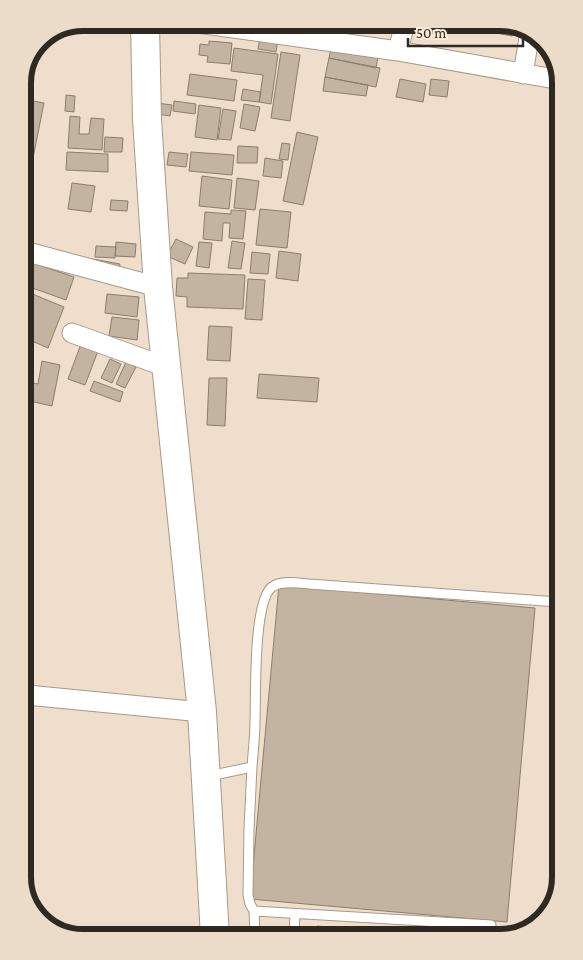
<svg xmlns="http://www.w3.org/2000/svg" width="583" height="960" font-family="'Crimson Pro',serif">
  <style>
    .building { fill: #c3b4a1; stroke: #8c7d6c }
    .lines { fill: none; stroke-linecap: round; stroke-linejoin: round }
    .service-casing { stroke: #a89987; stroke-width: 11 }
    .minor-casing { stroke: #a89987; stroke-width: 21 }
    .primary-casing { stroke: #a89987; stroke-width: 30 }
    .service { stroke: #fff; stroke-width: 9 }
    .minor { stroke: #fff; stroke-width: 19 }
    .primary { stroke: #fff; stroke-width: 28 }
    .rim { fill: none; stroke: #2f2922; stroke-width: 6 }
  </style>
  <rect width="100%" height="100%" fill="#eedecb"/>
  <path class="building" d="M442,23h62l10,3 -2,10z
    M260,37l18,2 -2,13 -18,-3z
    M209,41l23,2 -2,21 -23,-2 1,-6 -9,-1 1,-11 9,1z
    M234,48l44,6 -7,50 -12,-2 4,-27 -32,-4z
    M331,48l47,9 -2,11 -47,-10z
    M281,52l19,3 -10,66 -19,-3z
    M329,58l51,10 -4,19 -51,-10z
    M190,74l47,6 -3,21 -47,-6z
    M325,77l43,8 -2,11 -43,-5z
    M400,79l26,5 -3,18 -27,-5z
    M431,79l18,2 -2,16 -18,-2z
    M243,89l18,3 -2,10 -18,-2z
    M66,95l9,1 -1,16 -9,-1z
    M23,99l21,4 -20,100z
    M174,101l22,3 -1,10 -22,-3z
    M157,103l15,2 -2,11 -14,-2z
    M244,104l16,3 -5,24 -15,-3z
    M199,105l22,3 -4,32 -22,-3z
    M223,109l13,2 -5,29 -13,-1z
    M70,116l10,1 -1,17h10l2,-16 13,1 -2,31 -34,-2z
    M297,132l21,5 -15,68 -20,-4z
    M105,137l18,1 -1,14h-18z
    M282,143l8,1 -2,16 -9,-1z
    M238,146l20,1 -1,16h-20z
    M67,152l41,2v18l-42,-2z
    M169,152l19,2 -2,13 -19,-2z
    M191,152l43,3 -2,20 -43,-4z
    M265,158l18,3 -2,17 -18,-2z
    M202,176l30,4 -3,29 -30,-3z
    M237,178l22,3 -4,29 -21,-2z
    M72,183l23,3 -4,26 -23,-3z
    M111,200l17,1 -1,10 -17,-1z
    M260,209l31,3 -4,36 -31,-3z
    M231,210l15,1 -3,28 -14,-1 1,-15h-7l-1,18 -19,-2 2,-27 26,2z
    M176,239l17,8 -8,17 -18,-8z
    M232,241l13,2 -4,26 -13,-1z
    M116,242l20,2 -1,13 -20,-1z
    M199,242l13,1 -3,25 -13,-2z
    M96,246l20,1 -1,11 -20,-1z
    M279,251l22,3 -3,27 -22,-3z
    M252,252l18,2 -2,20 -18,-1z
    M93,259l27,5 -1,8 -27,-5z
    M30,262l44,15 -8,23 -42,-15v-7z
    M188,273l57,2 -2,34 -56,-2v-10l-11,-1 1,-18h11z
    M248,279l17,1 -3,40 -17,-1z
    M30,293l34,14 -16,41 -23,-10 -1,-30z
    M107,294l32,3 -2,20 -32,-4z
    M112,317l27,3 -2,20 -28,-4z
    M209,326l23,1 -2,34 -23,-1z
    M81,344l17,7 -13,34 -17,-6z
    M110,359l11,5 -9,19 -11,-5z
    M42,361l18,4 -8,41 -27,-6v-19l13,3z
    M126,362l10,5 -11,21 -9,-4z
    M259,374l60,4 -2,24 -60,-4z
    M209,378h18l-2,48 -18,-1z
    M94,381l29,11 -3,10 -30,-11z
    M279,585l256,23 -28,314 -257,-23z
    M317,926l83,7 -83,1z"/>
  <g class="lines">
    <g class="service-casing">
      <path id="service" d="M252,767l-3,62 -1,66 2,9 4,7 1,24
        M209,776l43,-9c1,-15 3,-30 3,-46 1,-24 -2,-120 17,-134 9,-7 27,-4 37,-3l249,18
        M254,911l237,14
        M294,934l1,-20"/>
    </g>
    <g class="minor-casing">
      <path id="minor" d="M197,23l201,28 157,28
        M398,51l7,-28
        M523,74l7,-42
        M24,251l134,36
        M72,333l94,34
        M27,695l175,17"/>
    </g>
    <g class="primary-casing">
      <path id="primary" d="M145,23l2,96 11,168 44,425 13,224"/>
    </g>
    <use href="#service" class="service"/>
    <use href="#minor" class="minor"/>
    <use href="#primary" class="primary"/>
  </g>
  <path d="M0 0H583V960H0ZM83 31H500A52 52 0 0 1 552 83V877A52 52 0 0 1 500 929H83A52 52 0 0 1 31 877V83A52 52 0 0 1 83 31Z" fill="#ebdbc9" fill-rule="evenodd"/>
  <path class="rim" d="M83 31H500A52 52 0 0 1 552 83V877A52 52 0 0 1 500 929H83A52 52 0 0 1 31 877V83A52 52 0 0 1 83 31Z"/>
  <path d="M408 38v8h115v-8" fill="none" stroke="#2f2922" stroke-width="2.5"/>
  <text x="416" y="38" font-size="15" fill="#2f2922" stroke="#fbebd8" stroke-width="4" paint-order="stroke">50 m</text>
</svg>
